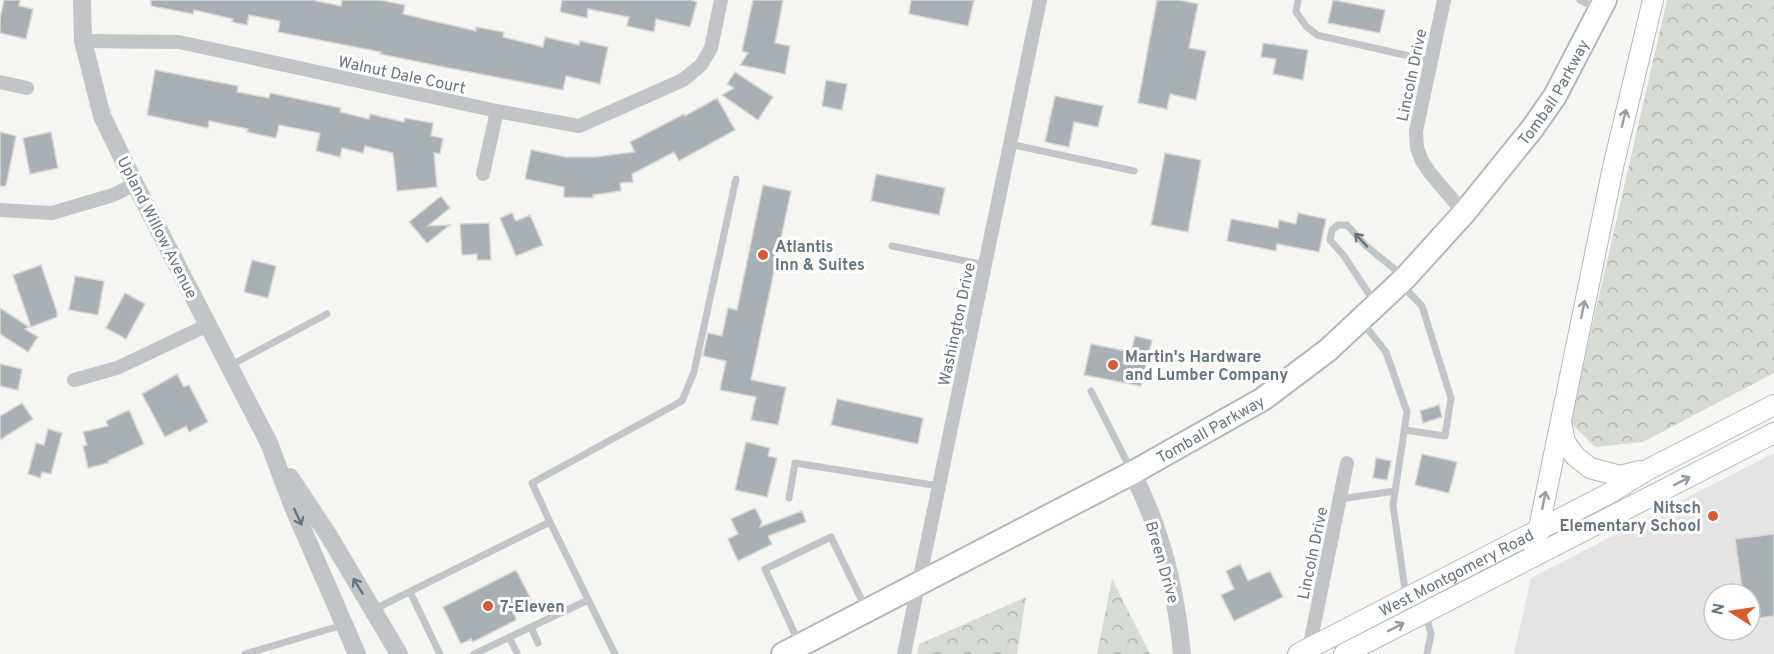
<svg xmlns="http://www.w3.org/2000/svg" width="1774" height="654" font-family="Overpass,sans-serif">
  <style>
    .built { fill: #e3e4e3; fill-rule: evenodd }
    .forest { fill: url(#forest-crowns) }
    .building { fill: #a8b0b5; stroke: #d7d7d5; stroke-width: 1.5 }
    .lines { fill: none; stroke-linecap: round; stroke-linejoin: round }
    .secondary-casing { stroke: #b4b8bc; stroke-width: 22 }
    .primary-casing { stroke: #b4b8bb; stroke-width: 26 }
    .service { stroke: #c1c5c8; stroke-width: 7 }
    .minor { stroke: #c1c5c8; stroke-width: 14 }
    .tertiary { stroke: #c1c5c8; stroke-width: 18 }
    .secondary { stroke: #fff; stroke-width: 20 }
    .primary { stroke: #fff; stroke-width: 22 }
    .oneway { stroke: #949ea7 }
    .oneway2 { stroke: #667581 }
    .poi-dot { fill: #d75b30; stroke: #fff; stroke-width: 2 }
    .labels { text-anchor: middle; stroke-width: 6; stroke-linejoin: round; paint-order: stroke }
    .street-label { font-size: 16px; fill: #667581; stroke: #fff }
    .poi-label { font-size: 16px; font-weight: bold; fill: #667581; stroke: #fff; text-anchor: start }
  </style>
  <defs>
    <pattern id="forest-crowns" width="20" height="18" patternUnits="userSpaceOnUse" patternTransform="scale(1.5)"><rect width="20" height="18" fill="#d6dcd3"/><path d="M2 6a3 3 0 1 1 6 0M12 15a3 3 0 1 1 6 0" fill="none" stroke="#b1b7b1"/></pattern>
  </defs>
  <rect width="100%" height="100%" fill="#f5f5f2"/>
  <path class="built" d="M1774,453v201h-260l17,-76zM1714,594h36v36h-36z"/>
  <path class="forest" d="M1667,0h107v373l-131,69 -48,5 -25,-25z
    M1112,579l38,75h-53z
    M1026,597l-9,57h-100l2,-10z"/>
  <path class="building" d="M4,0h16l-1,6 14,3 -7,30 -26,-6v-14z
    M151,0h161l29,6 1,-6h38l25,5 -2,9 73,17v-4l28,5 -1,5 40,10 2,-10 34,8 1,-4 28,6 -8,37 -34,-8 -3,14 -114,-22 -69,-14 1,-2 -103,-20 2,-11 -31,-6 -2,10 -15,-3 1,-3 -39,-9 -1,4 -42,-8z
    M562,0h128l7,2 -7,25 -34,-8 -2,13 -27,-6 2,-9 -41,-8 -1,9 -27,-6z
    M753,0h30l-8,43 15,3 -5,28 -45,-9 8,-12 -6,-2z
    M911,0h63l-6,26 -59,-12z
    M1157,0h22l19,4 -9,44 17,3 -10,49 -26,-6 -3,15 -29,-6z
    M1333,0l52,10 -5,23 -52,-10z
    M1263,43l45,7 -5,30 -30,-6 3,-15 -15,-2z
    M155,70l83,16 -1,6 32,6 1,-5 71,15 -1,4 29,7 1,-5 34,8 1,-4 28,5 -2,13 12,2 -3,16 -6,-1 3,34 -40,4 -4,-38 -28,-7 -2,7 -21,-5 -2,9 -24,-6 4,-18 -41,-8 -3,13 -29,-6 1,-3 -39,-8 -1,7 -61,-13z
    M735,72l38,25 -15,23 -36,-25 12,-7 -7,-4z
    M826,80l21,4 -5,26 -20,-4z
    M1055,96l48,10 -5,21 -24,-5 -5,25 -24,-5z
    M717,98l18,32 -56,31 -5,-9 -42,22 1,8 -13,1 1,8 -28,4v3l-29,-1v-10l-39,-8 6,-29 35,7h29l40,-5 -5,-10 54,-28 1,2z
    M0,132l16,4 -10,50h-6z
    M51,132l7,36 -28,6 -7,-36z
    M1165,153l36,7 -13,72 -37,-7z
    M876,174l69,14 -6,27 -68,-14z
    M763,185l28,6 -40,189 35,7 -8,38 -27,-5 5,-23 -36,-7 6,-29 -23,-5 5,-23 14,3 6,-28 9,2z
    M441,196l9,12 -22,18 22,-1 -23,18 -18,-21z
    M512,213l4,8 14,-6 13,30 -27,11 -16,-38z
    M1298,213l28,6 -7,33 -42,-8 -1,7 -49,-10 4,-22 47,9 1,-8 17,4z
    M489,223l2,37h-14v-6l-15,1 -2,-31z
    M252,260l24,6 -8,32 -24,-6z
    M41,265l16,47v5l-26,10 -18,-52z
    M75,276l29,5 -6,34 -29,-5z
    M125,293l20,11 -19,35 -20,-11z
    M0,308l29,19 -4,2 13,8 -10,15 -28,-18z
    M1135,336l17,4 -11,46 -57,-11 7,-31 40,8z
    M0,364l22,5 -4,21 -18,-4z
    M177,374l7,13 5,-2 19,37 -19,10 -3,-6 -21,11 -23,-43z
    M837,399l86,19 -5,26 -87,-19z
    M22,403l11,16 -33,21v-24z
    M1439,405l3,12 -19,6 -3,-12z
    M129,410l15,34 -36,17v2l-20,5 -5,-22 4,-1 -4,-13 25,-6 -2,-5z
    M48,429l14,4 -11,41 -9,-2 -2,6 -12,-4 8,-31 8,2z
    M746,442l24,6 -2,8 9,2 -10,39 -32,-7z
    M1422,454l35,8 -8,31 -34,-8z
    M1376,458l15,3 -4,19 -14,-2z
    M755,508l7,14 -2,5 42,-16 4,11 -38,14 4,8 -34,17 -10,-22 10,-5 -7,-15z
    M1774,534v82l-24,3v-25h-7l-8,-55z
    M1240,564l8,17 22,-10 13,26 -49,24 -13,-26 13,-6 -8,-18z
    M516,570l18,35 -19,10 1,5 -43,22 -2,-3 -10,5 -18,-37z"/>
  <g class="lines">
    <g class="secondary-casing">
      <g id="secondary">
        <path d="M1561,422l4,20 10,14 15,12 30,8 20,-5"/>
        <path d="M1533,557l80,-390 40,-167"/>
        <path id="s1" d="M1298,654l312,-161 39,-24 125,-64"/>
        <path d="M1344,654l430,-221"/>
      </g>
    </g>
    <g class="primary-casing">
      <g id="primary">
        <path id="s2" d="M783,654l349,-181 131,-74 65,-49 77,-72 59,-65 68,-84 23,-33 50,-96"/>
      </g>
    </g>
    <path class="service" d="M1298,0l-2,12 10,14 11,9 114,26
      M1580,0l18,9
      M1010,144l124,27
      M892,246l93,19
      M1402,285l20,21 29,92 -6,38 -40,-6
      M1375,303l-31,-47 -14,-16 2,-10 6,-5h9l18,20 38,31
      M1362,322l24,30 21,60 -14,93 13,92
      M231,365l96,-51
      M1091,391l40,79
      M789,498l6,-35 144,23
      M1340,499l55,-8
      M550,522l-18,-39 150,-82 12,-29 42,-193
      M410,592l30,62
      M375,609l175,-87 65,132
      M1426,615l5,19 -4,20
      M531,627l7,16
      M509,637l8,16
      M799,643l-34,-74 66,-32 35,72
      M245,654l98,-29
      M474,654l114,-54"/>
    <path class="minor" d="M1444,0l-28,131 1,17 5,13 8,12 34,40
      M83,41l96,1 318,69 82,15 104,-46 18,-15 10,-17 10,-48
      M0,82l27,6
      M483,174l14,-63
      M0,210l52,3 61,-18 22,-11
      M74,380l43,-12 91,-43
      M1309,649l38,-186
      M904,654l136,-654"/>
    <path class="tertiary" d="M82,0l1,41 19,75 33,68 134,259 24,64 64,147
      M1132,473c30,56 44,118 50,181
      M290,477l39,59 70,118"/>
    <use href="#secondary" class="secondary"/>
    <use href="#primary" class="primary"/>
  </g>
  <defs><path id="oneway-shaft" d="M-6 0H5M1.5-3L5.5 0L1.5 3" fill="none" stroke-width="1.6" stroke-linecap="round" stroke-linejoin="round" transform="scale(1.5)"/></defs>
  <g class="oneway">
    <use href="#oneway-shaft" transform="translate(1624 118) rotate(-76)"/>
    <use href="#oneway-shaft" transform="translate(1583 309) rotate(-78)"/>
    <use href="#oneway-shaft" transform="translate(1682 481) rotate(-27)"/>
    <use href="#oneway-shaft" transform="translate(1544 500) rotate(-79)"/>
    <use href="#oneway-shaft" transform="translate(1396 627) rotate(-27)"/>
  </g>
  <g class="oneway2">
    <use href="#oneway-shaft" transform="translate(1361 240) rotate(-133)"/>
    <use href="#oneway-shaft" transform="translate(298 517) rotate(65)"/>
    <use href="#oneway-shaft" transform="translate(358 586) rotate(-121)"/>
  </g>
  <g class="poi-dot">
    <circle cx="763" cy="255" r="6"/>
    <circle cx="1113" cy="365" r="6"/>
    <circle cx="1713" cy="516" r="6"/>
    <circle cx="488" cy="606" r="6"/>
  </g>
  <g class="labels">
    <g class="street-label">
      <text transform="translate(402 74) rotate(12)" y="6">Walnut Dale Court</text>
      <text transform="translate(1411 75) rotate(-78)" y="6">Lincoln Drive</text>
      <text dy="6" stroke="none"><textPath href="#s2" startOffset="969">Tomball Parkway</textPath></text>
      <text transform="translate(158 227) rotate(63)" y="6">Upland Willow Avenue</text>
      <text transform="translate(956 324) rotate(-78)" y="6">Washington Drive</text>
      <text dy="6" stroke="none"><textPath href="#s2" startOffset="483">Tomball Parkway</textPath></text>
      <text transform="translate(1312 553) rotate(-78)" y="6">Lincoln Drive</text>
      <text transform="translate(1163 562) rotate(74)" y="6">Breen Drive</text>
      <text dy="6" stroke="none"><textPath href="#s1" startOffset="178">West Montgomery Road</textPath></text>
    </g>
    <g class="poi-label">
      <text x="775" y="252">Atlantis<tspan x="775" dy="18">Inn &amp; Suites</tspan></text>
      <text x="1125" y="362">Martin's Hardware<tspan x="1125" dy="18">and Lumber Company</tspan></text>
      <text x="1701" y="513" text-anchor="end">Nitsch<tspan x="1701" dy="18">Elementary School</tspan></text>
      <text x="500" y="612">7-Eleven</text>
    </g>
  </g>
  <g transform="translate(1732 612) rotate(282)"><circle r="28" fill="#ffffff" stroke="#c2c8cd" stroke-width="1.5"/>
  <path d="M0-4.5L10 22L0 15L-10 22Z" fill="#d75b30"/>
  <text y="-9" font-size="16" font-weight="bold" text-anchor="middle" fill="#667581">N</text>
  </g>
</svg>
